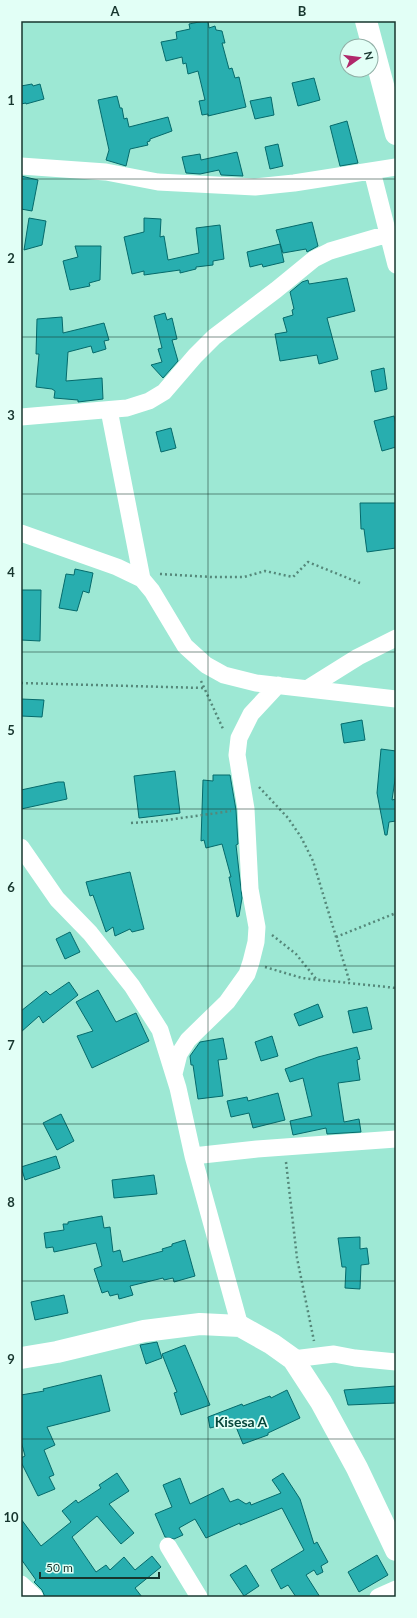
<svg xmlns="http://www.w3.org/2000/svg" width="417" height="1618" font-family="Lato,sans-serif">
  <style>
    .building { fill: #28aeaf; stroke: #056a6b }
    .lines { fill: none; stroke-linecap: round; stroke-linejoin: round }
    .path { stroke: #55887a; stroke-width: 2.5; stroke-dasharray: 2 3; stroke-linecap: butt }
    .minor { stroke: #fff; stroke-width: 17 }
    .tertiary { stroke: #fff; stroke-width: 22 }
    .trunk { stroke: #fff; stroke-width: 22 }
    .grid { fill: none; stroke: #17362e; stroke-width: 1; stroke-opacity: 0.55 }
    .labels { text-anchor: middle; stroke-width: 3.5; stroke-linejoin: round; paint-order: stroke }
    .quarter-label { font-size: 14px; font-weight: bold; fill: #07473b; stroke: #e2fff6 }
    .neatline { fill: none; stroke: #17362e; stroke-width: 1.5 }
    .grid-label { font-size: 13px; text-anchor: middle; font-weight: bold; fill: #17362e }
  </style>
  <rect width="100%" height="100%" fill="#9de8d4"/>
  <path class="building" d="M204,21h4l1,7 6,-2 1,4 6,1 3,12h-3l7,26 3,-1 3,10 4,-1 7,30 -38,9v-2l-6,1 -3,-14 6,-1 -7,-29 -10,3 -2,-11 -3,1 -1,-7 -16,4 -5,-19 16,-3 -1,-7 14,-3 -1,-5z
    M314,78l6,22 -22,6 -6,-23z
    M32,84l1,2 7,-2 4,15 -18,5v-1l-5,1v-18z
    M117,96l3,12h2l2,11 3,-1 2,9 39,-10 4,14 -22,8v2l-3,1 1,3 -18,4 -4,17 -20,-6 3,-10 -11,-50z
    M271,97l3,18 -19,4 -5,-18z
    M347,121l11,42 -18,3 -10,-40z
    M278,144l5,22 -13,3 -5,-22z
    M237,152l6,24 -22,-1 -2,-5 -19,4 -14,-1 -4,-16 18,-3 1,6z
    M21,176l17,4 -6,31 -11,-2z
    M29,218l17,3 -4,24 -18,5z
    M144,218l17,1 -1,18 4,-1 4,24 31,-7 -3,-25 24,-3 4,34 -11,2v4l-17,2v2l-16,4v-3l-36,5v-4l-12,3 -8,-37 20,-5z
    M312,222l6,24 -11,6 -1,-3 -23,4 -7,-23z
    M280,244l4,18 -21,5 -1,-3 -12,3 -3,-15z
    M75,246h26l-1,34 -11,3 1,3 -20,4 -7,-29 15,-4z
    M347,278l8,33 -28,7 11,41 -19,5 -2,-9 -37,6 -5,-27 12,-2 -4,-14 10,-3 -1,-5 2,-1 -4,-17 12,-10 6,-2 1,4z
    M165,313l2,7 5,-2 5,21 -5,1 6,21 -15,17 -12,-13 11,-3 -4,-13 4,-1 -8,-32z
    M62,317l1,16 41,-10 5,17 -5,1 2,8 -13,4 -2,-7 -23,6 -2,29 36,-3 1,21 -25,3v-2l-24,-2 1,-7 -3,-2 -16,-2 3,-33h-3l1,-35z
    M384,368l3,21 -12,3 -4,-21z
    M394,416l2,8v23l-14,4 -8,-30z
    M171,428l5,20 -15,4 -5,-20z
    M360,503h36v45l-29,4 -3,-23h-3z
    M75,569l18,4 -4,20 -6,-2 -6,20 -18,-3 7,-34 8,1z
    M21,590h20l-1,51 -19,-1z
    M21,699l23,1 -2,17 -21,-1z
    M362,720l3,20 -21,3 -3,-19z
    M381,749l15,2v22l-4,27 4,-1v22l-7,1 -2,13h-2l-8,-42z
    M175,771l5,42 -41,5 -5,-42z
    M213,775h17l6,35 2,34 -2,1 6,53 -3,18 -2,1 -8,-40h2l-9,-33 -16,4 -2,-8 -3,1 2,-61 10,1z
    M58,782h6l3,17 -46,10v-19z
    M130,872l14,57 -12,3 -2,-3 -15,7 -2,-9 -7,5 -13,-37 -3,1 -4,-14z
    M70,932l10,20 -15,7 -9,-20z
    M69,982l9,13 -35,28 -4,-7 -18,16v-21l25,-20 4,4z
    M98,990l18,32 20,-9 13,28 -57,27 -15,-32 16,-5 -17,-29z
    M318,1004l5,13 -24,9 -5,-12z
    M367,1007l5,22 -19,4 -5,-22z
    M272,1036l6,20 -17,5 -6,-19z
    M223,1038l4,21 -9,1 5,36 -25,3 -5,-34h-2l-1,-9 10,-14z
    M357,1047l3,12 -3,1 3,20 -22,3 6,39 15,-3 2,13 -34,2 -1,-6 -33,7 -3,-14 22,-5 -9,-38 -13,4 -5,-13 33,-12z
    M278,1093l7,27 -32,8 -4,-15 -18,4 -4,-16 20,-4 1,4z
    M61,1114l13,27 -17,9 -14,-27z
    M56,1156l4,12 -35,12 -4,-13z
    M154,1175l3,19 -43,4 -2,-18z
    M102,1216l2,12 6,-1 3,25 7,-2 3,12 40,-11 -1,-2 10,-3v-2l13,-4 10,36 -21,6 -1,-4 -9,2 -1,-2 -33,8 3,9 -14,4 -1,-5 -8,2 -2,-5 -6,2 -8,-24 8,-3 -6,-23 -42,9 -1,-5 -7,1 -2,-15 20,-3 -1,-6h5v-2z
    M360,1237v12l7,-1 2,16 -8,1 -1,24 -15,-1 1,-21h-4l-4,-29z
    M64,1295l4,18 -33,7 -4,-18z
    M157,1342l5,16 -16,6 -6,-19z
    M185,1345l25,60 -29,10 -7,-22 3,-1 -15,-38z
    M101,1375l9,36 -63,16 8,18 -11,5 10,25 -5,2 6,12 -17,7 -17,-34v-4l4,-2 -4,-15v-46l23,-4 -1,-2z
    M396,1386v17l-48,2 -4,-15z
    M287,1390l13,28 -32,15v2l-25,9 -9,-22 -24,6 -2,-11 34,-13 1,2 27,-10 1,2z
    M117,1473l12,18 -20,13 25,29 -13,11 -24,-28 -25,21 24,35 10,-7 4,5 14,-13 11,13 17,-14 9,11 -26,21 7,9h-97l-3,-7 -8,-8 2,-2 -15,-21v-40l20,27 30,-24 -9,-11 14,-11 2,3 23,-15 -2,-3z
    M283,1473l17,26 14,45 3,-2 11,20 -7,4 2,6 -6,3 -3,-5 -8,5 14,22h-24l-8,-12 -7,4 -10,-19 33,-20 -22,-42 -42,17v-2l-34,15 -11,-19 -16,9 4,7 -9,4 -9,-2 -10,-23 17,-7 -9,-22 17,-7 10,26 33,-16 7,14 8,-3 8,5 4,-2 1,3 30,-12 -9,-13z
    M377,1555l11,20 -29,17 -11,-20z
    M246,1565l13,21 -15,10 -14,-21z"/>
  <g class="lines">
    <path class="path" d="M160,574l52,3h32l21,-6 28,6 15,-15 52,21
      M201,681l23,50
      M21,683l183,5
      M259,787l29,31 13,19 12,24 37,122
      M131,823l29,-2 71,-10
      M272,935l24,19 21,26
      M336,937l60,-24
      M265,967l37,11 94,10
      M286,1162l11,96 17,83"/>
    <path class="minor" d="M21,166l85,6 52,10 97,5 39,-4 102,-16
      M372,171l24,94
      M109,410l33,169
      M21,417l106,-9 22,-7 15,-9 31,-36 19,-19 62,-47 38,-31 16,-8 58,-17
      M21,533l96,34 25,12 10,12 33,55 21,19 18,10 32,8 140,16
      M310,687l48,-30 38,-19
      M21,847l36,52 33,34 42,53 28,44 18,58 15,68 47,170
      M174,1074l5,-20 9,-14 39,-38 20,-28 4,-12 5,-20 1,-15 -7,-38 -4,-80 -9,-54 2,-17 12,-24 27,-29
      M193,1156l64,-7 139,-10
      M293,1359l41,-5 21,4 41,4
      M168,1546l31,51
      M21,1584l14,13
      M378,1597l18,-8"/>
    <path class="tertiary" d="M21,1358l36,-6 87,-21 56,-7 40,2 32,18 21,15 28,43 36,66 39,82"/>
    <path class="trunk" d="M366,21l30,113"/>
  </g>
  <path class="grid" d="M208,21v1576M21,179h375M21,337h375M21,494h375M21,652h375M21,809h375M21,966h375M21,1124h375M21,1281h375M21,1439h375"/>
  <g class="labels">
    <g class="quarter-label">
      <text x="241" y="1427">Kisesa A</text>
    </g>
  </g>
  <rect width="417" height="1618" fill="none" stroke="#e2fff6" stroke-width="44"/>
  <g transform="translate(359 58) rotate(76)"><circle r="19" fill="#e2fff6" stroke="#91afa6"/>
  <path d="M0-3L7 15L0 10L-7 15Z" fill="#b0286b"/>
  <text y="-6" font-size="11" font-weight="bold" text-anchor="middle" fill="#17362e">N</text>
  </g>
  <path d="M40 1572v6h119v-6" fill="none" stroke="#17362e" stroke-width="2"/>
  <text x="46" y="1572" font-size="12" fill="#17362e" stroke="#e2fff6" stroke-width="3" paint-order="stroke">50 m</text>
  <rect x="22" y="22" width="373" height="1574" class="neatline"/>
  <g class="grid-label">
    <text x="115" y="16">A</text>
    <text x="302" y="16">B</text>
    <text x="11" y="105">1</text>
    <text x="11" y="263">2</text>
    <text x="11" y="420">3</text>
    <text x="11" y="577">4</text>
    <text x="11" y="735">5</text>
    <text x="11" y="892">6</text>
    <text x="11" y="1050">7</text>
    <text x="11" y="1207">8</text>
    <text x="11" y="1364">9</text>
    <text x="11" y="1522">10</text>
  </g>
</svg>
